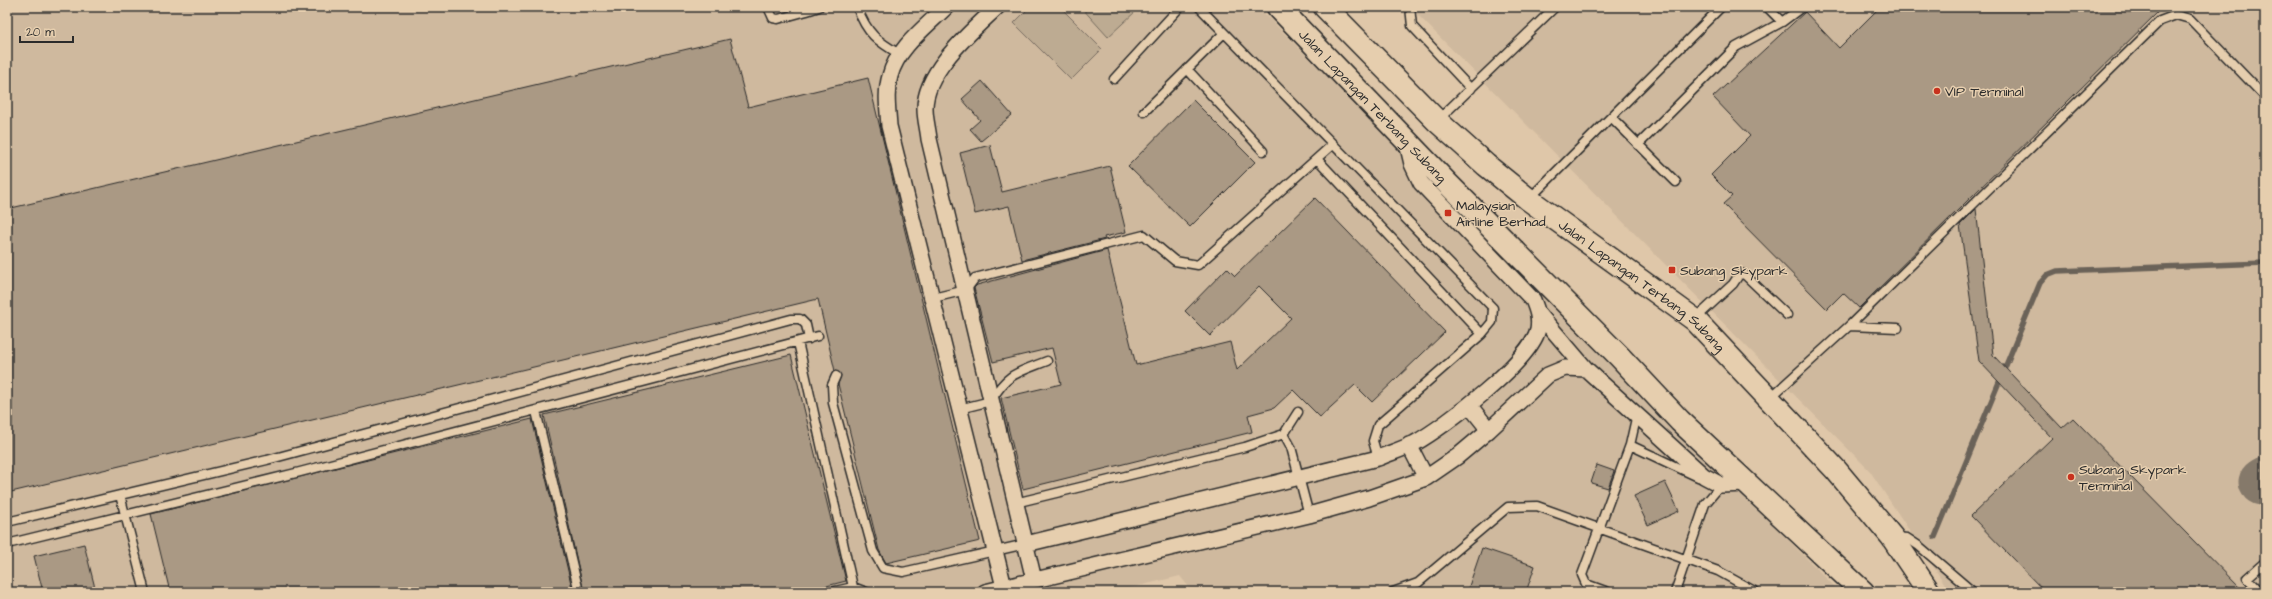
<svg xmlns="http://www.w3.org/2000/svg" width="2272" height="599" font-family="'Architects Daughter',sans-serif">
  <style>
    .built { fill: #cfb99e }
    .green { fill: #bdab92; stroke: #746b5e }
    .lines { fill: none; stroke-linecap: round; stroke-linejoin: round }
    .stream { stroke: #6b6258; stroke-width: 5.5 }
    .taxiway { stroke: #85796a; stroke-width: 47 }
    .building { fill: #aa9984; stroke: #2b2b2b }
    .lane-casing { stroke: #2b2b2b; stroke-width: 11 }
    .street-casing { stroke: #2b2b2b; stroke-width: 18 }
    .primary-casing { stroke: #2b2b2b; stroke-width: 25 }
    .lane { stroke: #e6ceae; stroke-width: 8 }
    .street { stroke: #e6ceae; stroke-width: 15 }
    .primary { stroke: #e6ceae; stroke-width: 22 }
    .poi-dot { fill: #c8321e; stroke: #e6ceae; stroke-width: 1.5 }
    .labels { text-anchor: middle; stroke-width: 3; stroke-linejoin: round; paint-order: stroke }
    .poi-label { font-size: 14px; fill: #2b2b2b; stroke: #e6ceae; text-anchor: start }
    .street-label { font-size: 14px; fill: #2b2b2b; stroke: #e6ceae }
  </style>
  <rect width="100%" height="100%" fill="#dfc7a9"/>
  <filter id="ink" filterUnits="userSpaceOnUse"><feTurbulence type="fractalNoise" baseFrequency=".025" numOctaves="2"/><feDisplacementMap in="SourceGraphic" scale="8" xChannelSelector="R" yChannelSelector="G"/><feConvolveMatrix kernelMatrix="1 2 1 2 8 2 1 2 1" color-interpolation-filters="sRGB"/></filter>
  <g filter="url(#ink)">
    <path class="built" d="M7,7h1251l582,585h-647l-13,-16 -67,16h-1106z
      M1410,7h855v585h-315l-80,-121z"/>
    <path class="green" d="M1030,7h30l42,42 -31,31 -57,-57z
      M1081,7h51l4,4 -28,26z"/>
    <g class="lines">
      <path class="stream" d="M1935,537l105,-254 7,-8 10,-4 208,-8
        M1912,592l1,-3"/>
      <path class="taxiway" d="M2262,482l3,-2"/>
    </g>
    <path class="building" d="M1880,7h283l-304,301 -16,-15 -16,16 -104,-105 9,-8 -21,-21 39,-39 -37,-39 92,-85 34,36z
      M730,39l18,68 120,-29 112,463 -94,22 -7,-13 -41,-166 3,-9 -6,-4 -17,-72 -811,194v-284z
      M982,81l30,34 -31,26 -11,-12 10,-9 -18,-21z
      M1193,100l62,62 -65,65 -62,-61z
      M990,145l12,47 108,-26 16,66 -22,5 1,2 -83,21 -13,-54 -34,8 -15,-61z
      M1315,198l130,134 -73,70 -17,-17 -35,32 -27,-27 -19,18 -26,7 4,17 -229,57 -22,-91 60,-14 -9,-36 -59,14 -19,-74 3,-3 130,-35 29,115 94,-23 7,28 54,-52 -32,-32 -49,50 -25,-25 42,-43 8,8z
      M1976,209l17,146 69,73 11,-10 171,174h-199l-74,-76 81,-78 -73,-77 -19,-136z
      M791,355l55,226 -43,11h-219l-40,-177z
      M532,419l41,173h-403l-19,-78z
      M1597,465l17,6 -6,17 -17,-5z
      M1665,482l14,29 -31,14 -14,-29z
      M84,544l12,48h-53l-9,-36z
      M1482,548l53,18 -9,26h-59z"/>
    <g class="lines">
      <g class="lane-casing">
        <path id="lane" d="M768,7l5,11 5,1 29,-8 -1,-4
          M857,7c10,27 20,34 44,48
          M1199,7l294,301 -1,14 -10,12 -104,91 -5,16 5,17
          M1410,7l2,19 59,63
          M1767,7l15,15
          M807,11l12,-4
          M1187,69l76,82
          M1114,79l66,-72
          M1144,112l80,-79
          M1611,117l65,65
          M1437,121l118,-114
          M1638,145l98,-98 46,-25 20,-15
          M1317,159l165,175
          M1529,199l192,-192
          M933,298l33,-8 9,-12 169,-43 31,26 23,4 135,-121
          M1695,319l38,-35 6,-9 5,-1 43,41
          M1849,326l49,2
          M798,342l55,245
          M836,376l-4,9 1,18 40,148 10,17 20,4 123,-28
          M1770,398l79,-72 311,-305 16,-6 14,4 75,78
          M959,409l32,-8c16,-28 28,-29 56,-40
          M536,411l43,181
          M1284,434l7,13 18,68
          M1630,445l68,32
          M120,495l25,97
          M1015,503l230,-56 39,-13 14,-22
          M7,522l260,-62 524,-141h9l6,6 3,14
          M1895,537l12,1 12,8 54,46
          M7,544l293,-72 518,-136
          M831,592l22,-5 13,5
          M1393,592l25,-9 90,-76 29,-1 181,65 38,21
          M1608,592l-22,-8 -4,-9 48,-130 7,-31
          M1675,592l30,-88 16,-19
          M2261,592l-14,-14 18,-16"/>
      </g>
      <g class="street-casing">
        <path id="street" d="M946,7c-20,20 -49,41 -56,69 -5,17 -2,34 -1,50l115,461
          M997,7c-25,24 -73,64 -72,102 0,10 3,20 4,30l105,441
          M1539,314l47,55
          M1469,405l20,25
          M1409,445l17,33
          M1026,544l352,-86c12,-5 25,-9 37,-15 29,-16 116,-82 123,-114 2,-11 -1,-19 -5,-29l-112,-117 -9,-19 -5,-21
          M985,592l324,-77 60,-17 57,-20 32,-22 31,-26 59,-55 17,-7 21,1 118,107 17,9 26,-1"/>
      </g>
      <g class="primary-casing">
        <g id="primary">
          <path id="s1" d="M1278,7l169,176 172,173 61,65 183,171"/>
          <path id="s2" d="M1325,7l112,114 49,44 42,34 167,121 141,150 56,67 37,55"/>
        </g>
      </g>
      <use href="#lane" class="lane"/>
      <use href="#street" class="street"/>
      <use href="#primary" class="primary"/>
    </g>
  </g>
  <g class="poi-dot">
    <circle cx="1937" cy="91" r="4"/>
    <rect x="1444" y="209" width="8" height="8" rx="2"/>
    <rect x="1668" y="266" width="8" height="8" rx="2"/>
    <circle cx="2071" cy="477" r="4"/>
  </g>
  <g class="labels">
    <g class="poi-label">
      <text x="1945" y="96">VIP Terminal</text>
      <text x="1456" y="210">Malaysian<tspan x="1456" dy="16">Airline Berhad</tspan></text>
      <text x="1680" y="275">Subang Skypark</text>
      <text x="2079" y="474">Subang Skypark<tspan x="2079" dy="16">Terminal</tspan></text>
    </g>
    <g class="street-label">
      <text dy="5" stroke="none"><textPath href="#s1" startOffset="137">Jalan Lapangan Terbang Subang</textPath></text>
      <text dy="5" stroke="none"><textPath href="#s2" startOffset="423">Jalan Lapangan Terbang Subang</textPath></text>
    </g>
  </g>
  <rect width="2272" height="599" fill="none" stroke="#e6ceae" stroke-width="24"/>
  <rect x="12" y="12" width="2248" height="575" fill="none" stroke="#2b2b2b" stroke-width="1.5" filter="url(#ink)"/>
  <path d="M20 36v6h53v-6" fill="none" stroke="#2b2b2b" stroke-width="2"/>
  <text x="26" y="36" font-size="12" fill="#2b2b2b" stroke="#e6ceae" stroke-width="3" paint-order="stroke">20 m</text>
</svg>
